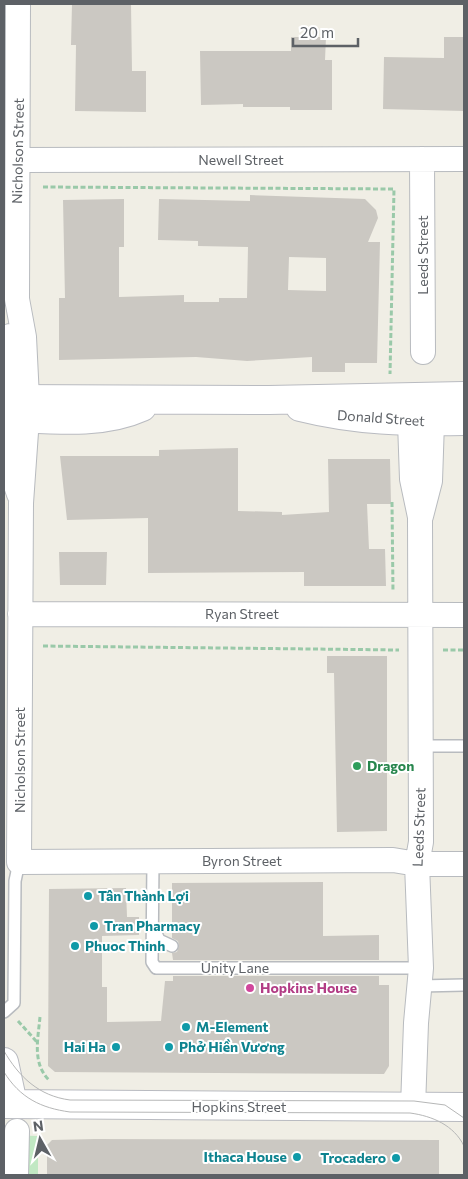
<svg xmlns="http://www.w3.org/2000/svg" width="468" height="1179" font-family="Commissioner,sans-serif">
  <style>
    .green { fill: #c1e8c3 }
    .building { fill: #cbc8c2; fill-rule: evenodd }
    .lines { fill: none; stroke-linecap: round; stroke-linejoin: round }
    .lane-casing { stroke: #b8bbbf; stroke-width: 14 }
    .street-casing { stroke: #b8bbbf; stroke-width: 26 }
    .secondary-casing { stroke: #b9bbc1; stroke-width: 30 }
    .path { stroke: #9ac9a9; stroke-width: 3; stroke-dasharray: 5 2.5; stroke-linecap: butt }
    .lane { stroke: #fff; stroke-width: 11 }
    .street { stroke: #fff; stroke-width: 24 }
    .secondary { stroke: #fff; stroke-width: 28 }
    .tram { stroke: #b6b7b7; stroke-width: 1 }
    .leisure-dot { fill: #2e9e5b; stroke: #fff; stroke-width: 2 }
    .culture-dot { fill: #0f9aa8; stroke: #fff; stroke-width: 2 }
    .hotel-dot { fill: #d1479c; stroke: #fff; stroke-width: 2 }
    .labels { text-anchor: middle; stroke-width: 4; stroke-linejoin: round; paint-order: stroke }
    .street-label { font-size: 14px; fill: #5d6166; stroke: #fff }
    .leisure-label { font-size: 14px; font-weight: bold; fill: #27864d; stroke: #fff; text-anchor: start }
    .culture-label { font-size: 14px; font-weight: bold; fill: #0d838f; stroke: #fff; text-anchor: start }
    .hotel-label { font-size: 14px; font-weight: bold; fill: #b23c85; stroke: #fff; text-anchor: start }
  </style>
  <rect width="100%" height="100%" fill="#f0eee5"/>
  <path class="green" d="M4,1135l34,1v39h-34z"/>
  <path class="building" d="M72,4h59l1,67h14v41l-71,-1 1,-66h-5z
    M291,37h35l-1,23h7v50h-42v-3h-47v-3l-42,1 -1,-54h91z
    M444,37h20v74l-81,-2 1,-52 60,1z
    M250,195l115,4 11,11 2,8 -10,24h12l-3,121h-32v9h-33v-15l-65,4 -51,-4 -137,3v-62h6l-2,-98 61,-1v48h-5v50l65,-2v7h35v-4h28l1,-51 -50,-1v-5l-40,-1 1,-41 91,2zM289,257l37,1v33l-38,-1z
    M238,448v63l44,1v3l47,-3 -1,-53h62l1,45h-24l2,45h16l1,37h-82v-14l-156,1v-55l-81,2 -7,-64h99v-6z
    M59,552h48l-1,33h-46z
    M327,656h60v175l-50,1 -3,-159h-7z
    M323,882v54l56,-1v25h-206l-1,-7 5,-1 2,-6 -1,-5 -6,-3v-55z
    M126,888l1,29h12v18l-37,1v51h5v35l54,-1 4,-40h8v-5h206v9h10v81l-5,8 -329,-2 -7,-6 1,-177z
    M95,1139l344,1v35h-392v-30l5,-5z"/>
  <g class="lines">
    <g class="lane-casing">
      <path id="lane" d="M421,746h43
        M153,862l-1,100 4,6h265
        M153,926l6,14 13,6
        M420,986l44,-1
        M4,1012l10,-9 1,-122 4,-19"/>
    </g>
    <g class="street-casing">
      <path id="street" d="M18,4l-1,295 7,38 3,61
        M422,159l1,193
        M18,160l446,-1
        M8,399l2,-63
        M7,418l2,47 10,29
        M27,418l-6,85 -2,359 374,-2 24,4h47
        M410,422l2,57 8,38 1,325 -4,22 4,104 -5,55 -3,84
        M421,516l9,-35 2,-59
        M20,614l444,1
        M16,1175l1,-44"/>
    </g>
    <g class="secondary-casing">
      <path id="secondary" d="M4,399l265,1 195,-4
        M300,407c56,14 106,15 164,14
        M4,417c45,2 96,9 138,-10
        M4,1062l9,42
        M4,1104l460,3"/>
    </g>
    <path class="path" d="M43,187l351,2 -4,185
      M392,502l1,90
      M43,646l356,4
      M443,650h21
      M40,1017c-2,22 -8,46 9,63
      M18,1021l19,21"/>
    <use href="#lane" class="lane"/>
    <use href="#street" class="street"/>
    <use href="#secondary" class="secondary"/>
    <path class="tram" d="M4,1051c15,26 35,45 66,49l344,1 31,4 19,13
      M4,1072c16,26 37,36 66,40l340,1c22,3 44,12 54,33"/>
  </g>
  <circle class="leisure-dot" cx="357" cy="766" r="5"/>
  <g class="culture-dot">
    <circle cx="88" cy="896" r="5"/>
    <circle cx="94" cy="926" r="5"/>
    <circle cx="75" cy="946" r="5"/>
    <circle cx="186" cy="1027" r="5"/>
    <circle cx="116" cy="1047" r="5"/>
    <circle cx="169" cy="1047" r="5"/>
    <circle cx="297" cy="1157" r="5"/>
    <circle cx="396" cy="1158" r="5"/>
  </g>
  <circle class="hotel-dot" cx="250" cy="988" r="5"/>
  <g class="labels">
    <g class="street-label">
      <text transform="translate(18 151) rotate(-89)" y="5">Nicholson Street</text>
      <text x="241" y="165">Newell Street</text>
      <text transform="translate(423 255) rotate(-90)" y="5">Leeds Street</text>
      <text transform="translate(381 418) rotate(4)" y="5">Donald Street</text>
      <text x="242" y="619">Ryan Street</text>
      <text transform="translate(20 760) rotate(-90)" y="5">Nicholson Street</text>
      <text transform="translate(419 827) rotate(-88)" y="5">Leeds Street</text>
      <text x="242" y="866">Byron Street</text>
      <text x="235" y="973">Unity Lane</text>
      <text x="239" y="1112">Hopkins Street</text>
    </g>
    <g class="leisure-label">
      <text x="367" y="771">Dragon</text>
    </g>
    <g class="culture-label">
      <text x="98" y="901">Tân Thành Lợi</text>
      <text x="104" y="931">Tran Pharmacy</text>
      <text x="85" y="951">Phuoc Thinh</text>
      <text x="196" y="1032">M-Element</text>
      <text x="106" y="1052" text-anchor="end">Hai Ha</text>
      <text x="179" y="1052">Phở Hiền Vương</text>
      <text x="287" y="1162" text-anchor="end">Ithaca House</text>
      <text x="386" y="1163" text-anchor="end">Trocadero</text>
    </g>
    <g class="hotel-label">
      <text x="260" y="993">Hopkins House</text>
    </g>
  </g>
  <rect width="468" height="1179" fill="none" stroke="#5d6166" stroke-width="10"/>
  <g transform="translate(40 1139) rotate(352)" stroke="#ffffff" stroke-width="4" paint-order="stroke">
  <path d="M0-4L9 19L0 12L-9 19Z" fill="#5d6166"/>
  <text y="-8" font-size="14" font-weight="bold" text-anchor="middle" fill="#5d6166">N</text>
  </g>
  <path d="M293 38v8h65v-8" fill="none" stroke="#5d6166" stroke-width="2.5"/>
  <text x="300" y="38" font-size="15" fill="#5d6166" stroke="#ffffff" stroke-width="4" paint-order="stroke">20 m</text>
</svg>
